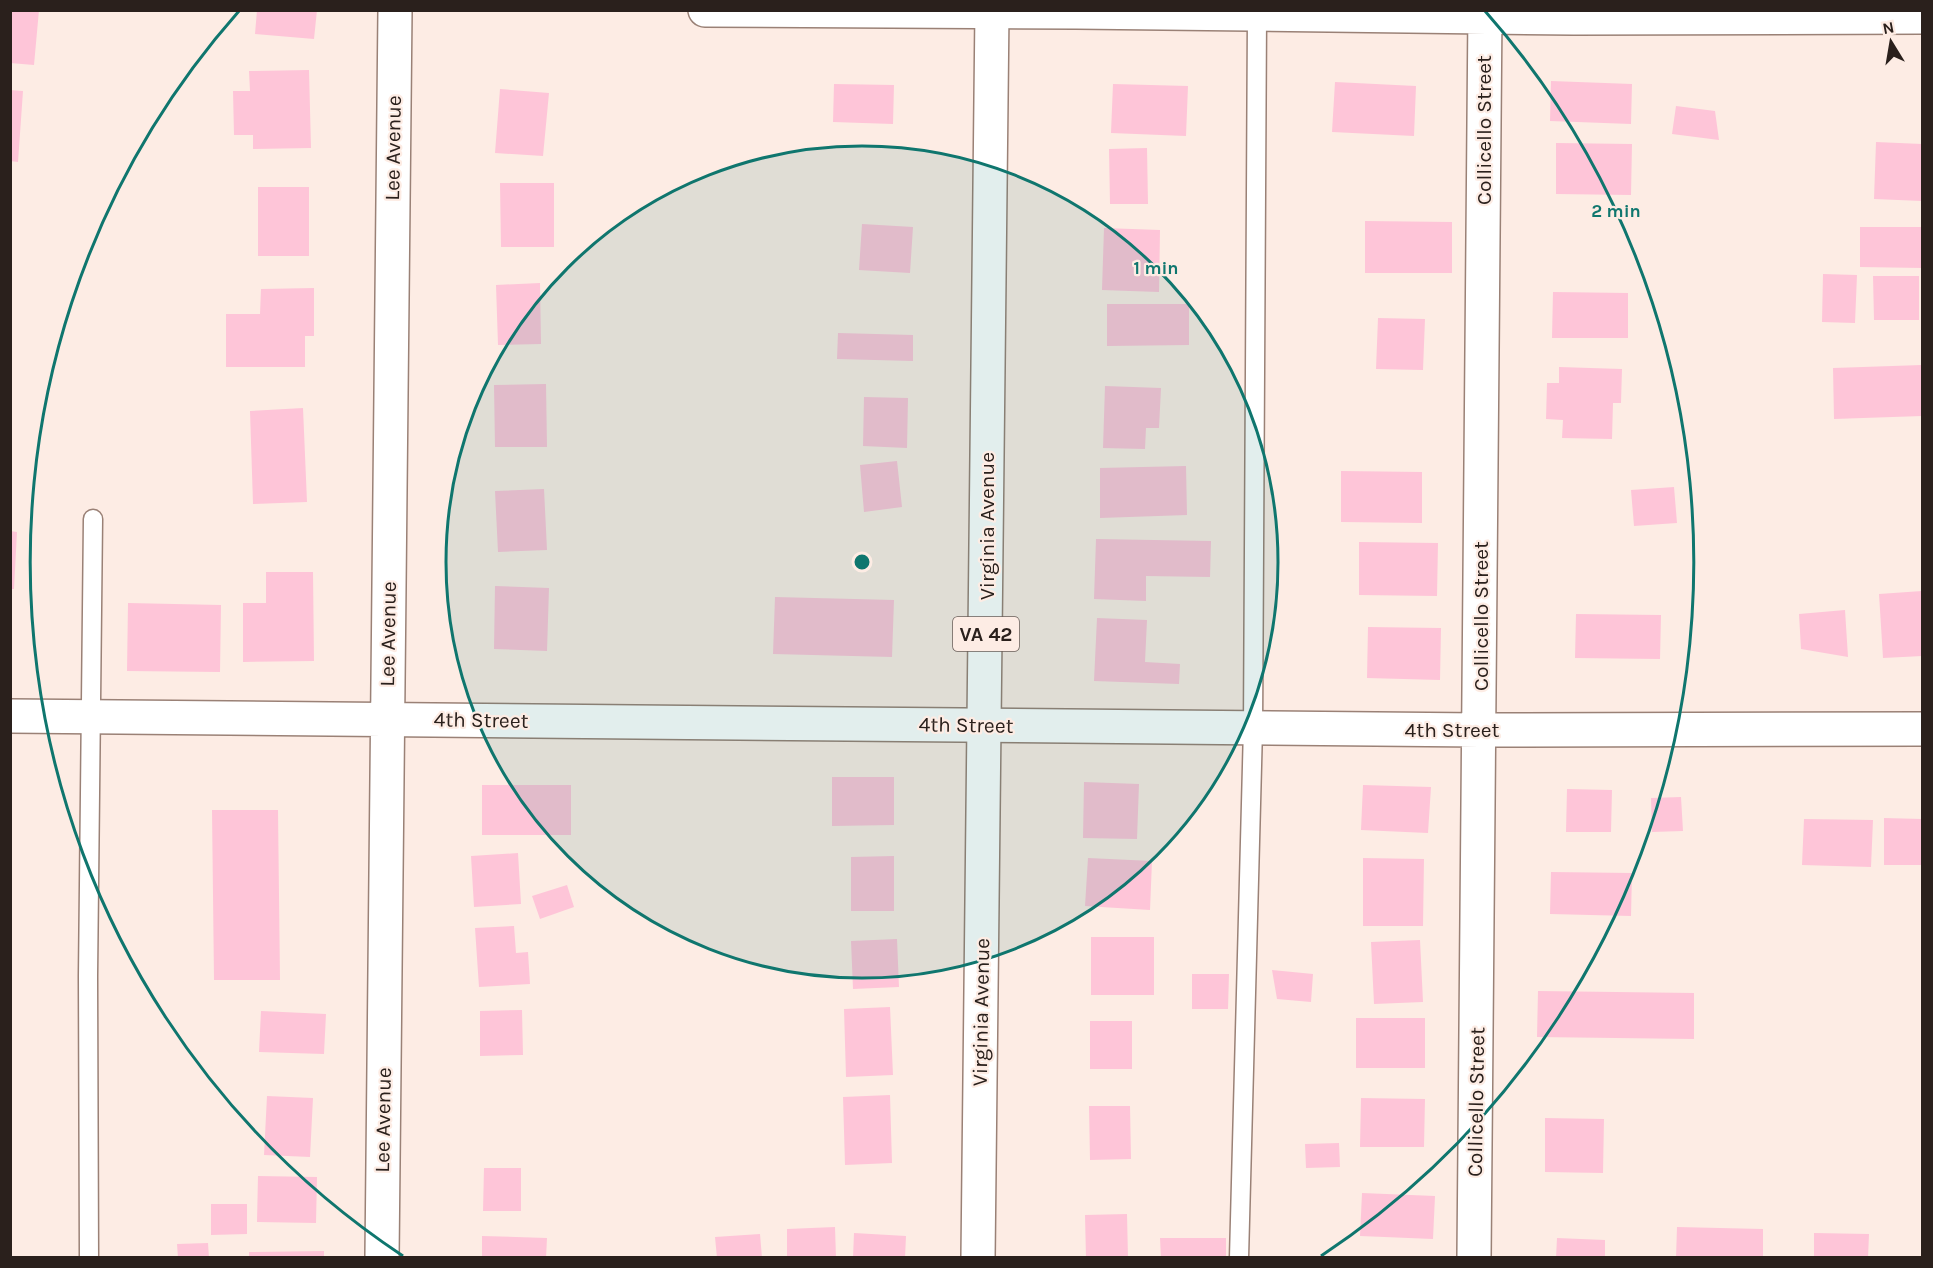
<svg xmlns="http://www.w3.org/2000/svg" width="1933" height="1268" font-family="Karla,sans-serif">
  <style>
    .building { fill: #fec5d8 }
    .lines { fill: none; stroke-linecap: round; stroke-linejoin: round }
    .service-casing { stroke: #9a8176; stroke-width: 21 }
    .minor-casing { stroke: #9a8176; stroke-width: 36 }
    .primary-casing { stroke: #9a8176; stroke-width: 36 }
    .service { stroke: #fff; stroke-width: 18 }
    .minor { stroke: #fff; stroke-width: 33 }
    .primary { stroke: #fff; stroke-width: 33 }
    .ring { fill: none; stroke: #0f766e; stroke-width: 3 }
    .labels { text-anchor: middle; stroke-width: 4.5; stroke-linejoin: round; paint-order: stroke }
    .shield { fill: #fdece4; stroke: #695d58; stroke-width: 1.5 }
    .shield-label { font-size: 20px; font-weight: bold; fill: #2a201c }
    .street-label { font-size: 21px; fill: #2a201c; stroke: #fdece4 }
    .centre { fill: #0f766e; stroke: #fdece4; stroke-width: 3 }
    .ring-label { font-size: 18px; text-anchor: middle; font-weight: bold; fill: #0f766e; stroke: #fdece4; stroke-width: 4.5; stroke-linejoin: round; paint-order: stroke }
  </style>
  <rect width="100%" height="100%" fill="#fdece4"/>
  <path class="building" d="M10,10h29l-5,55 -24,-2z
    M257,10h60l-3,29 -59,-5z
    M309,70l2,78 -58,1v-14h-19l-1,-44h17l-1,-20z
    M1551,81l81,3 -1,40 -81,-3z
    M1335,82l81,4 -2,50 -82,-4z
    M834,84l60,1 -1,39 -60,-2z
    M1113,84l75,2 -2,50 -75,-3z
    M500,89l49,4 -6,63 -48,-3z
    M10,90l13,1 -5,71 -8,-1z
    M1676,106l39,5 4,29 -47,-6z
    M1876,142l46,2v57l-48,-2z
    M1556,143l76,1 -1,51 -75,-1z
    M1147,148l1,56h-38l-1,-55z
    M500,183h54v64h-53z
    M258,187h51v69h-51z
    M1365,221l87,1v51h-87z
    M862,224l51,3 -3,46 -51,-3z
    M1860,227h62v41l-62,-1z
    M1104,228l56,2 -1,62 -57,-2z
    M1823,274l34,1 -2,48 -33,-1z
    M1873,276h46v44h-45z
    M540,283l1,61 -43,1 -2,-60z
    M314,288v48h-9v31h-79v-53h34l1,-25z
    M1553,292l75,1v45h-76z
    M1107,304h82v41l-82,1z
    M1378,318l47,1 -2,51 -47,-1z
    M838,333l75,2v26l-76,-2z
    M1922,365v51l-88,3 -1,-51z
    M1559,367l63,2 -1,34h-8l-1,36 -50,-1 1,-18 -17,-1 1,-36h12z
    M546,384l1,63h-52l-1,-62z
    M1105,386l56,2 -2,40h-13l-1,21 -42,-1z
    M864,397l44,1 -1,50 -44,-2z
    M303,408l4,94 -54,2 -3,-93z
    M897,461l5,46 -38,5 -4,-47z
    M1186,466l1,49 -87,3v-50z
    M1341,471l81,1v51l-81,-1z
    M1674,487l3,36 -43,3 -3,-36z
    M544,489l3,61 -49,2 -3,-61z
    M10,531l7,1 -3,57h-4z
    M1096,539l115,2 -1,36 -64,-1v25l-52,-2z
    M1359,542l79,1 -1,53 -78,-1z
    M266,572h47l1,89 -71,1v-59h23z
    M495,586l54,2 -2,63 -53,-2z
    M1922,591v65l-39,2 -4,-64z
    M775,597l119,3 -2,57 -119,-3z
    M128,603l93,2 -1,67 -93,-1z
    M1845,610l3,47 -47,-8 -2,-35z
    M1576,614l85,1 -1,44 -85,-1z
    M1097,618l50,2 -2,42 35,2 -1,20 -85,-3z
    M1368,627l73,1 -1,52 -73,-2z
    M832,777h62v48l-62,1z
    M1084,782l55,2 -2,55 -54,-1z
    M482,785h89v50h-89z
    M1363,785l68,2 -3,46 -67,-3z
    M1567,789l45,1 -1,42h-45z
    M1681,797l2,34 -31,1 -1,-34z
    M212,810h66l2,170h-66z
    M1884,818l38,1v46h-38z
    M1804,819l69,1 -2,47 -69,-2z
    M518,853l3,51 -47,3 -3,-51z
    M894,856v55h-43v-54z
    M1088,858l64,3 -2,49 -65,-4z
    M1363,858l61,1 -1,67h-60z
    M1551,872l81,1 -1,43 -81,-2z
    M567,885l7,22 -34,12 -8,-23z
    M514,926l2,27 12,-1 2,32 -51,3 -4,-59z
    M1091,937h63v58h-63z
    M897,939l2,48 -46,2 -2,-48z
    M1420,940l3,62 -49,2 -3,-62z
    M1272,970l41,4 -2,28 -34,-3z
    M1192,974h37l-1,35h-36z
    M1538,991l156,2v46l-157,-2z
    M890,1007l3,68 -47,2 -2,-68z
    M522,1010l1,45 -43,1v-45z
    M261,1011l65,3 -2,40 -65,-2z
    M1356,1018h69v50h-69z
    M1090,1021h42v48h-42z
    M890,1095l2,68 -47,2 -2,-68z
    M267,1096l46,2 -3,59 -46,-2z
    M1361,1098l64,1 -1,48h-64z
    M1089,1106h41l1,53 -41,1z
    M1545,1118l59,1 -1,54 -58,-1z
    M1339,1143l1,24 -34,1 -1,-24z
    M484,1168h37v43h-38z
    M258,1176l59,1 -1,46 -59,-1z
    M1362,1193l73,3 -2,43 -73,-3z
    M211,1204h36v30l-36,1z
    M1127,1214l1,44h-42l-1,-43z
    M835,1227l1,31h-49v-29z
    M1677,1227l86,2v29h-87z
    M854,1233l52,3 -1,22h-52z
    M1814,1233l55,1 -1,24h-54z
    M760,1234l2,24h-45l-2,-21z
    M482,1236l65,2 -1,20h-64z
    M1160,1238h66v20h-65z
    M1557,1238l48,2v18h-49z
    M208,1243l1,15h-31l-1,-14z
    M324,1251v7h-75v-6z"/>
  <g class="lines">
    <g class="service-casing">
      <path id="service" d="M89,1258l-1,-282 5,-457
        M1239,1258l14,-530 4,-713"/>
    </g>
    <g class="minor-casing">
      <path id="minor" d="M705,10l371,2 498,6 348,-1
        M10,716l1470,14 442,-1
        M382,1258l13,-1248
        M1474,1258l11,-1248"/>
    </g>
    <g class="primary-casing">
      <path id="primary" d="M978,1258l14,-1248"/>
    </g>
    <use href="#service" class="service"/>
    <use href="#minor" class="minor"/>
    <use href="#primary" class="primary"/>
  </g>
  <circle cx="862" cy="562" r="416" fill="#0f766e" fill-opacity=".12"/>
  <g class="ring">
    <circle cx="862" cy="562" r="416"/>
    <path d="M403 1256A832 832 0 0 1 239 11M1485 11A832 832 0 0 1 1321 1256"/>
  </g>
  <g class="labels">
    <rect class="shield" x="953" y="617" width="66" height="34" rx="4.5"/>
    <g class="shield-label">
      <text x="986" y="641">VA 42</text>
    </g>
    <g class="street-label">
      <text transform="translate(1484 130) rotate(-90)" y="7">Collicello Street</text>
      <text transform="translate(393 148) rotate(-89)" y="7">Lee Avenue</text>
      <text transform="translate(987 526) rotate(-90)" y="7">Virginia Avenue</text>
      <text transform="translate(1481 616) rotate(-90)" y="7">Collicello Street</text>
      <text transform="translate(388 634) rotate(-89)" y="7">Lee Avenue</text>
      <text transform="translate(481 720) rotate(1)" y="7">4th Street</text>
      <text transform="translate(966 725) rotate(1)" y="7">4th Street</text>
      <text x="1452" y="737">4th Street</text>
      <text transform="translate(981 1012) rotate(-89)" y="7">Virginia Avenue</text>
      <text transform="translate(1476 1102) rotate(-89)" y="7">Collicello Street</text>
      <text transform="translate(383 1120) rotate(-89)" y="7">Lee Avenue</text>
    </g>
  </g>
  <circle cx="862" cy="562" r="9" class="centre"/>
  <g class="ring-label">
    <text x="1616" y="217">2 min</text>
    <text x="1156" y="274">1 min</text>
  </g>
  <rect width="1933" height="1268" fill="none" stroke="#2a201c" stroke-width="24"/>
  <g transform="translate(1891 42) rotate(349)" stroke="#fdece4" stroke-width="4.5" paint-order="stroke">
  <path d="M0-4.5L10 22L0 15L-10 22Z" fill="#2a201c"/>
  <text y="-9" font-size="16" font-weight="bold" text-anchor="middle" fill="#2a201c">N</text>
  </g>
</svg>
